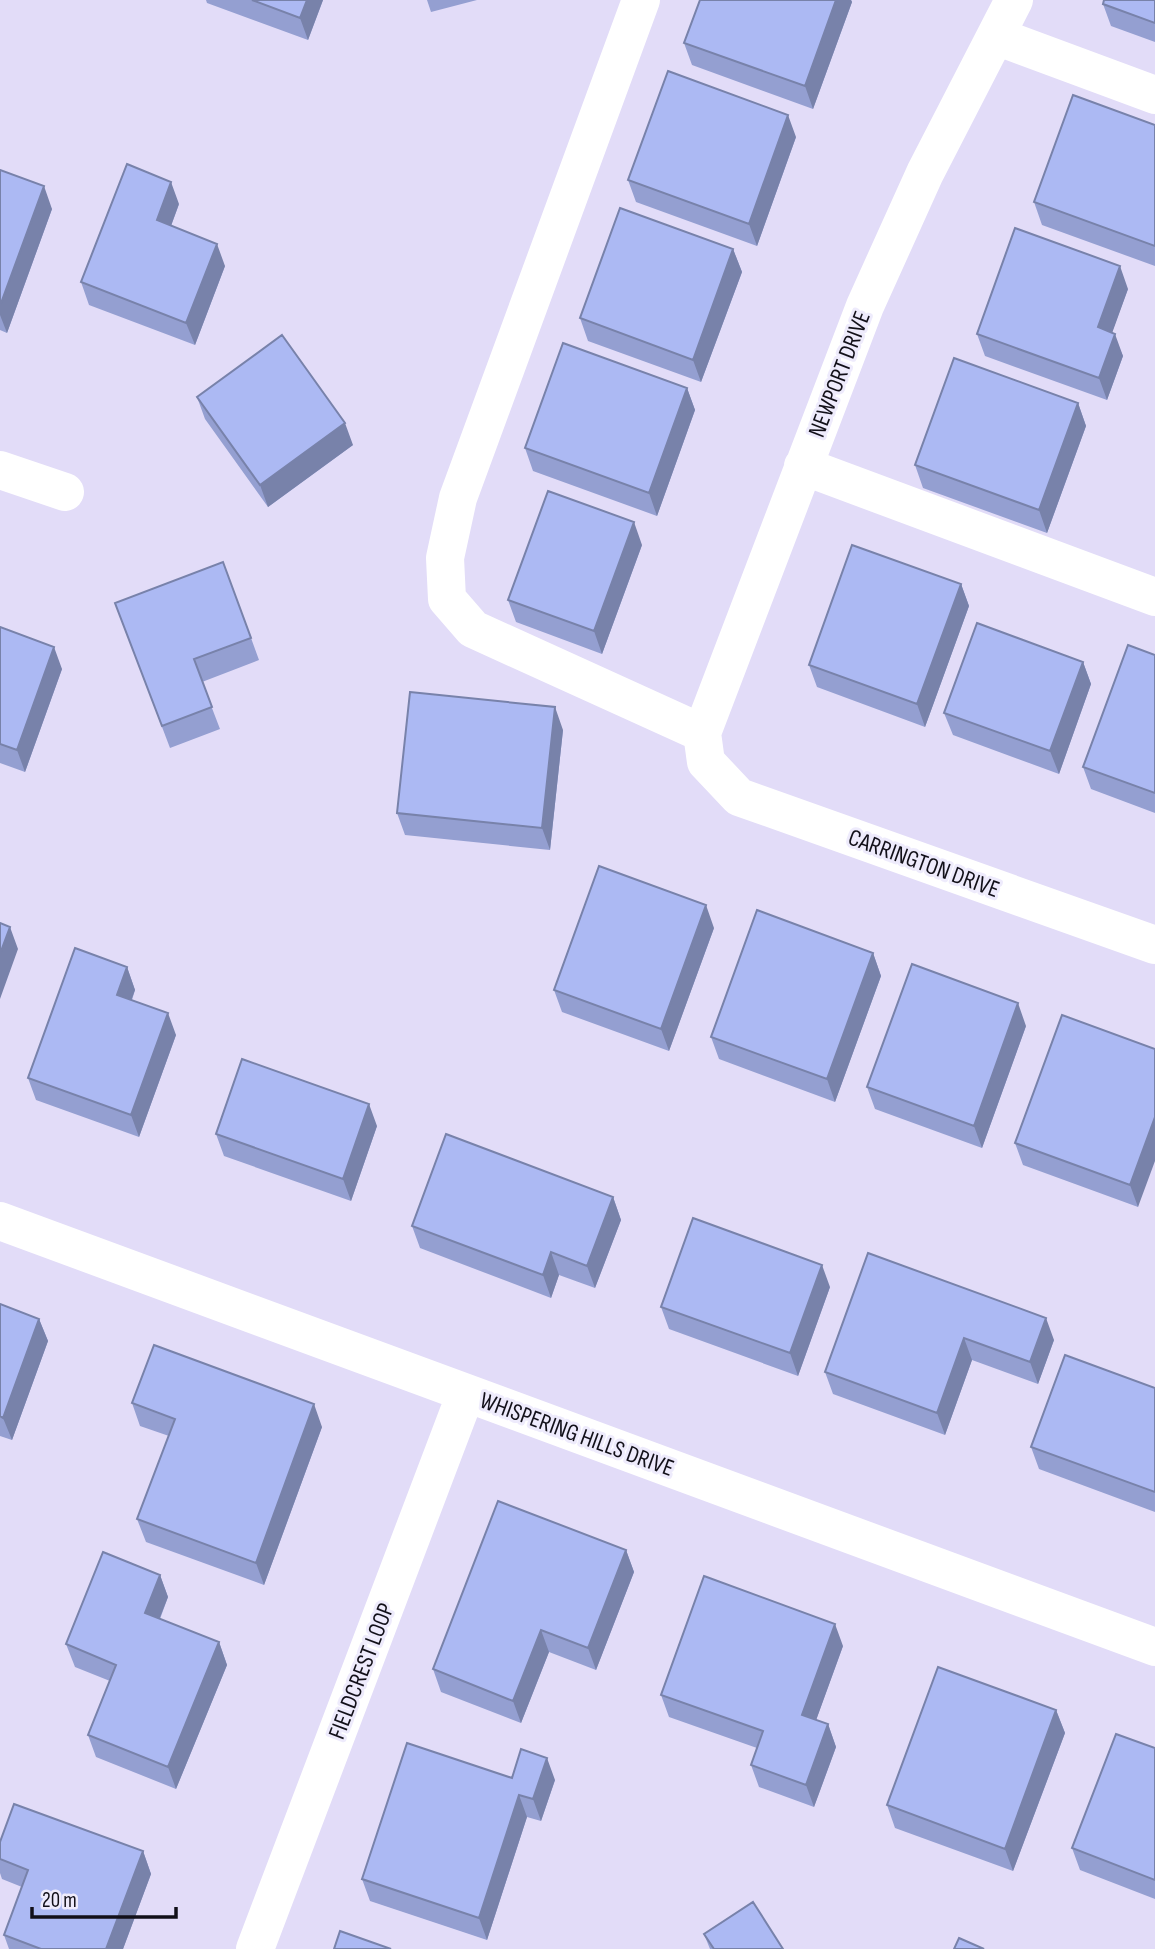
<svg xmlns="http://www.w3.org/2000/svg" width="1155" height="1949" font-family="'Sofia Sans Condensed',sans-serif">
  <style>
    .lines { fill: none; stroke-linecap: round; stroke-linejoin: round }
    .minor { stroke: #fff; stroke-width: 38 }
    .wall { fill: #949fd1 }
    .shaded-wall { fill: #7882aa }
    .building { fill: #acb9f3; stroke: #7882aa; stroke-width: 2 }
    .labels { text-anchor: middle; stroke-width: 6; stroke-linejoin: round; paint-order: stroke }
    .street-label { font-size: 24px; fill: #121019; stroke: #eeebfc }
  </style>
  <rect width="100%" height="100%" fill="#e2dcf8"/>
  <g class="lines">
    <path class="minor" d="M641,0l-183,498 -13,60 2,41 26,30 229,104
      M1014,0l-89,173 -60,133 -163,427 4,29 33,35 416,148
      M996,36l159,59
      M803,466l352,131
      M0,470l65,22
      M0,1221l1155,426
      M255,1949l211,-556"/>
  </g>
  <path class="wall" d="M206,0h117l-15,40 -101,-37z
    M427,0h50l-46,12z
    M700,0h151l1,2 -39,107 -121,-44 -8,-22z
    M1155,0v42l-44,-16 -8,-22z
    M1155,125v141l-113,-41 -8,-23z
    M796,137l-39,109 -121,-44 -8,-22z
    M0,170l52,39 -45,124 -7,-3z
    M179,204l-8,22 54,40 -30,79 -106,-40 -8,-23z
    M733,249l9,23 -41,110 -113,-41 -8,-23z
    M1128,289l-16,43 11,24 -16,44 -122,-44 -8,-22z
    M687,388l8,22 -38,106 -124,-45 -8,-23z
    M197,397l156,48 -85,62 -63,-88z
    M1078,403l8,23 -39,107 -124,-45 -8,-23z
    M642,545l-40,109 -86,-32 -8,-22z
    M961,584l8,22 -44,121 -108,-40 -8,-22z
    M115,603l136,35 8,22 -57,22 18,47 -50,19z
    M0,627l62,42 -37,103 -25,-9z
    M1155,655v158l-64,-24 -8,-22z
    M1083,662l8,22 -32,90 -106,-39 -9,-22z
    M563,730l-13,120 -145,-15 -8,-22z
    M714,928l-45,123 -107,-39 -8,-22z
    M873,953l8,23 -46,126 -116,-43 -8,-22z
    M127,967l8,23 -3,10 44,35 -37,102 -103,-37 -8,-22z
    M1026,1026l-44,122 -107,-39 -8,-22z
    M1155,1049l-17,158 -115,-42 -8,-22z
    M377,1126l-26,75 -127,-45 -8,-22z
    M613,1197l8,23 -26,68 -36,-13 -8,23 -131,-50 -8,-22z
    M868,1253l186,87 -16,44 -66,-24 -27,75 -112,-41 -8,-22z
    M830,1287l-32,89 -129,-47 -8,-22z
    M0,1304l39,15 9,22 -36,99 -12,-4z
    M1155,1388v124l-116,-43 -8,-22z
    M132,1403l190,24 -58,158 -118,-43 -9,-23 32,-83 -29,-10z
    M626,1550l8,22 -38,98 -47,-18 -28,71 -80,-31 -8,-23z
    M160,1575l8,22 -8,22 59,23 8,23 -51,124 -80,-32 -8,-22 22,-54 -35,-14 -9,-23z
    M843,1646l-27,74 12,4 8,23 -22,60 -55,-20 -8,-22 6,-17 -88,-31 -8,-22z
    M1056,1710l9,23 -52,138 -118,-43 -8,-23z
    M1155,1748v151l-75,-29 -8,-22z
    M512,1778l43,2 -14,41 -14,-4 -40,123 -117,-39 -8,-22z
    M0,1842l143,9 8,23 -28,75h-114l-5,-14 18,-48 -20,-8 -2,-6z
    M704,1934l79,15h-73z"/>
  <path class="shaded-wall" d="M307,0h16l-15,40 -8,-22z
    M836,0h15l1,2 -39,107 -8,-23z
    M788,115l8,22 -39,109 -8,-22z
    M171,182l8,22 -14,38 -8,-22z
    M44,186l8,23 -45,124 -7,-18v-9z
    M217,244l8,22 -30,79 -9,-22z
    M733,249l9,23 -41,110 -8,-22z
    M1120,266l8,23 -22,61 -8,-23z
    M1115,334l8,22 -16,44 -8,-22z
    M687,388l8,22 -38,106 -8,-23z
    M1078,403l8,23 -39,107 -8,-23z
    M345,423l8,22 -85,62 -8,-22z
    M634,522l8,23 -40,109 -8,-23z
    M961,584l8,22 -44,121 -8,-23z
    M54,647l8,22 -37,103 -8,-22z
    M1083,662l8,22 -32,90 -9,-23z
    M555,707l8,23 -13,120 -8,-22z
    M706,905l8,23 -45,123 -8,-22z
    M10,927l8,22 -18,50v-45z
    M873,953l8,23 -46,126 -8,-23z
    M127,967l8,23 -10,27 -8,-22z
    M1018,1003l8,23 -44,122 -8,-22z
    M168,1013l8,22 -37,102 -8,-22z
    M369,1104l8,22 -26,75 -8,-22z
    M1155,1117v44l-17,46 -8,-22z
    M613,1197l8,23 -26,68 -8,-22z
    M551,1252l8,23 -8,23 -8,-23z
    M822,1265l8,22 -32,89 -8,-23z
    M1046,1318l8,22 -16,44 -8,-22z
    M39,1319l9,22 -36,99 -9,-22z
    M964,1338l8,22 -27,75 -8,-22z
    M314,1404l8,23 -58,158 -8,-22z
    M626,1550l8,22 -38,98 -8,-22z
    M160,1575l8,22 -15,38 -8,-22z
    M835,1624l8,22 -33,91 -8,-22z
    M541,1630l8,22 -28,71 -8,-22z
    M219,1642l8,23 -51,124 -8,-22z
    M1056,1710l9,23 -52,138 -8,-22z
    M828,1724l8,23 -22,60 -8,-22z
    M547,1758l8,22 -14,41 -8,-22z
    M519,1795l8,22 -40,123 -8,-22z
    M143,1851l8,23 -28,75h-17z"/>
  <path class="building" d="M252,0h55l-7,18z
    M700,0h136l-31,86 -121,-43z
    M1104,0h51v23l-52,-19z
    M668,71l120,44 -39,109 -121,-44z
    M1073,95l82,30v121l-121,-44z
    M127,164l44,18 -14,38 60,24 -31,79 -105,-41z
    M0,170l44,16 -44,120z
    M620,208l113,41 -40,111 -113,-42z
    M1015,228l105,38 -22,61 17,7 -16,44 -122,-44z
    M282,335l63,88 -85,62 -63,-88z
    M563,343l124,45 -38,105 -124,-45z
    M954,358l124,45 -39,107 -124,-45z
    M548,491l86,31 -40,109 -86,-31z
    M852,545l109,39 -44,120 -108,-39z
    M223,562l28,76 -57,21 18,48 -50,19 -47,-123z
    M977,623l106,39 -33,89 -106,-38z
    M0,627l54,20 -37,103 -17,-6z
    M1128,645l27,10v138l-72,-26z
    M410,692l145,15 -13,121 -145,-15z
    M599,866l107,39 -45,124 -107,-39z
    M757,910l116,43 -46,126 -116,-42z
    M0,923l10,4 -10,27z
    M75,948l52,19 -10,28 51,18 -37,102 -103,-37z
    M912,964l106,39 -44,123 -107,-39z
    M1062,1015l93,34v68l-25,68 -115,-42z
    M242,1059l127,45 -26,75 -127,-45z
    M446,1134l167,63 -26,69 -36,-14 -8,23 -131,-49z
    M693,1218l129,47 -32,88 -129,-46z
    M868,1253l178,65 -16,44 -66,-24 -27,75 -112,-41z
    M0,1304l39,15 -36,99 -3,-2z
    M154,1345l160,59 -58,159 -119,-44 38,-100 -43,-16z
    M1065,1355l90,33v104l-124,-45z
    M498,1501l128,49 -38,98 -47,-18 -28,71 -80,-32z
    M103,1552l57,23 -15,38 74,29 -51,125 -80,-32 28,-70 -50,-21z
    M704,1576l131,48 -33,91 26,9 -22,61 -55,-20 12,-34 -102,-36z
    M938,1667l118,43 -51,139 -118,-44z
    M1116,1734l39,14v132l-83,-32z
    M407,1743l105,35 9,-29 26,9 -14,41 -14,-4 -40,123 -117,-39z
    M14,1804l129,47 -37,98h-65l-37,-14 24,-65 -28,-11v-17z
    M753,1902l30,47h-69l-10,-15z
    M340,1931l51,18h-57z
    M959,1938l25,11h-30z"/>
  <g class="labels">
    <g class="street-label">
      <text transform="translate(839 374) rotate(-69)" y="8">NEWPORT DRIVE</text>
      <text transform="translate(924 863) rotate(20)" y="8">CARRINGTON DRIVE</text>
      <text transform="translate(577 1434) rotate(20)" y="8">WHISPERING HILLS DRIVE</text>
      <text transform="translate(361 1671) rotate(-69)" y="8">FIELDCREST LOOP</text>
    </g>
  </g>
  <path d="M32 1907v10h144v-10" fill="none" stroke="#121019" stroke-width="3.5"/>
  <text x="42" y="1907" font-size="21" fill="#121019" stroke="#eeebfc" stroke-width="5" paint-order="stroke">20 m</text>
</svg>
